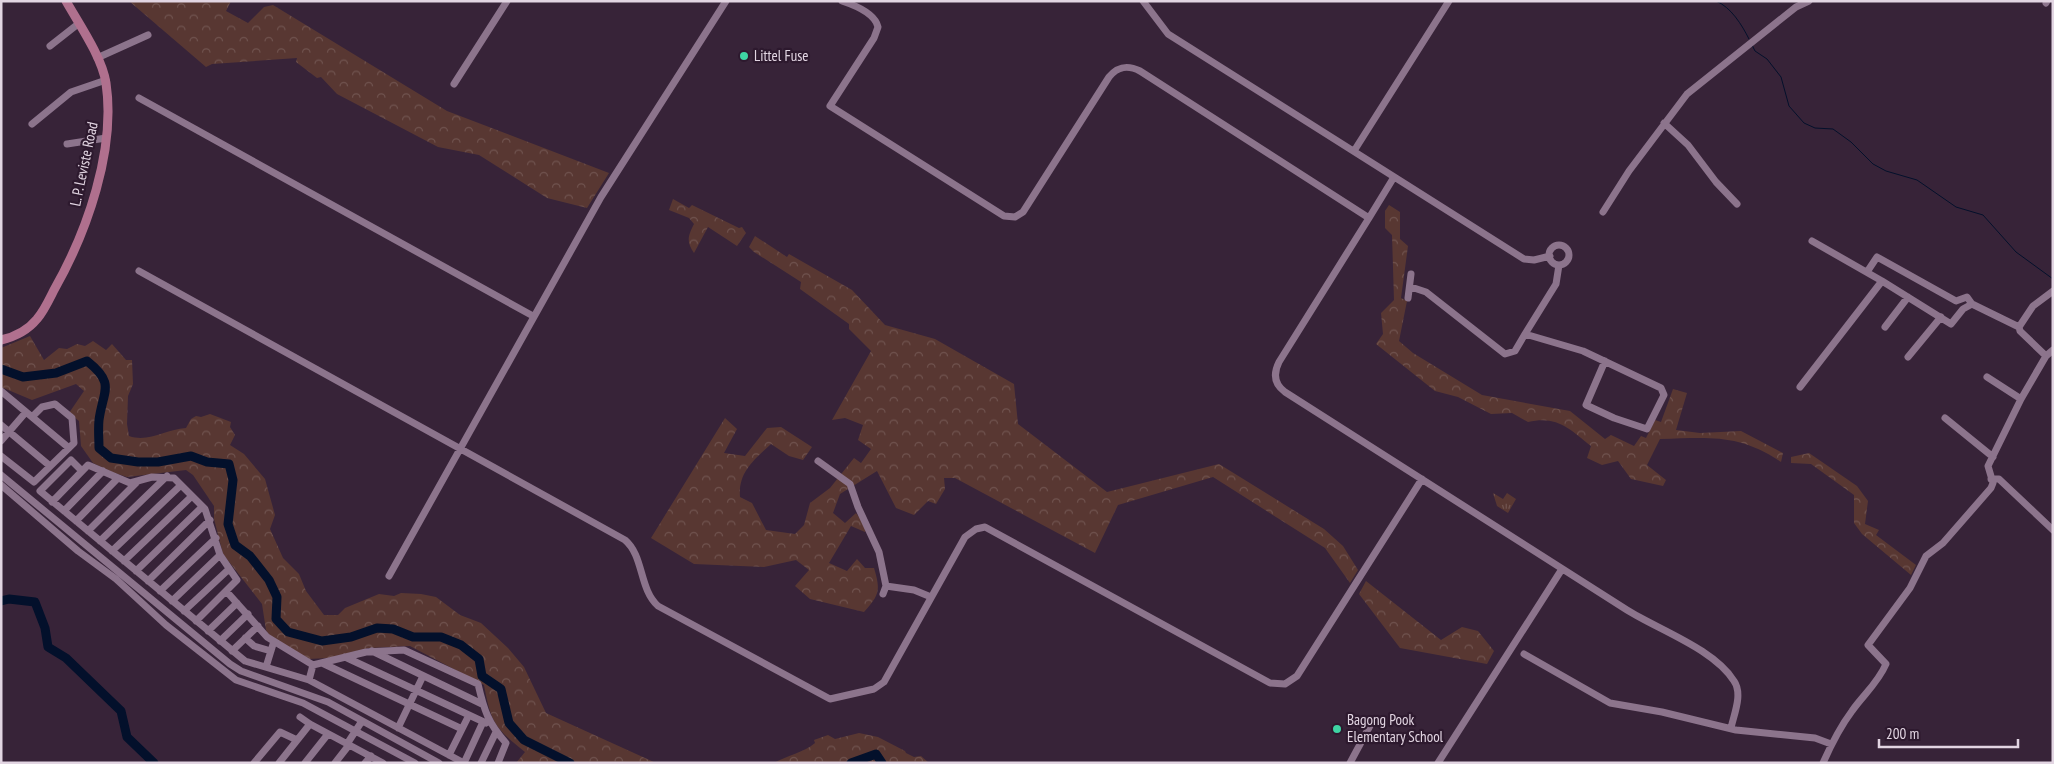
<svg xmlns="http://www.w3.org/2000/svg" width="2054" height="764" font-family="'PT Sans Narrow',sans-serif">
  <style>
    .grass { fill: url(#grass-tufts) }
    .forest { fill: url(#forest-crowns) }
    .lines { fill: none; stroke-linecap: round; stroke-linejoin: round }
    .stream { stroke: #03102b; stroke-width: 1 }
    .river { stroke: #03102b; stroke-width: 9 }
    .minor { stroke: #8c748c; stroke-width: 7 }
    .major { stroke: #b0708e; stroke-width: 9 }
    .poi-dot { fill: #3ed4a3; stroke: #2d192e; stroke-width: 2 }
    .labels { text-anchor: middle; stroke-width: 4.5; stroke-linejoin: round; paint-order: stroke }
    .poi-label { font-size: 15px; fill: #e2d5e2; stroke: #2d192e; text-anchor: start }
    .street-label { font-size: 15px; fill: #e2d5e2; stroke: #2d192e }
  </style>
  <defs>
    <pattern id="grass-tufts" width="24" height="20" patternUnits="userSpaceOnUse" patternTransform="scale(1.25)"><rect width="24" height="20" fill="#583732"/><path d="M3 7l-1-3M5 7V3M7 7l1-3M15 17l-1-3M17 17v-4M19 17l1-3" fill="none" stroke="#70534f"/></pattern>
    <pattern id="forest-crowns" width="20" height="18" patternUnits="userSpaceOnUse" patternTransform="scale(1.25)"><rect width="20" height="18" fill="#583732"/><path d="M2 6a3 3 0 1 1 6 0M12 15a3 3 0 1 1 6 0" fill="none" stroke="#70534f"/></pattern>
  </defs>
  <rect width="100%" height="100%" fill="#372338"/>
  <path class="grass" d="M1493,493l10,6 4,-6 9,6 -8,14 -11,-7z"/>
  <path class="forest" d="M129,1h102l-5,10 22,12 16,-16 9,-2 174,106 162,62 -22,35 -40,-10 -68,-43 -41,-8 -101,-53 -16,-17 -4,1 -21,-16 1,-4 -85,6 -6,3z
    M673,199l16,9 3,-3 47,23 3,-1 4,6 -9,13 -29,-19 -14,26c-8,-12 -6,-17 0,-29l-5,-6 -20,-8z
    M1389,205l11,7v27l8,7 -7,52 6,3 -8,40 14,12 69,42 88,16 35,28 6,-4 23,11 7,-10 5,2 9,-18 6,2 12,-33 14,4 -11,37 24,3 41,-2 42,22 -2,9c-43,-29 -72,-24 -121,-23l-13,26 19,15 -3,6 -32,-7 -13,-18 -16,4 -15,-7 4,-12c-21,-17 -34,-31 -63,-24l-16,-9 -21,1 -33,-17 -23,-6 -59,-47 7,-10 -2,-21 13,-13 -2,-65 -7,-7v-17z
    M755,236l32,21 2,-3 63,36 33,35 50,14 79,45 4,40 89,68 112,-28 105,65 19,17 15,24 -8,13 -25,-35 -112,-71 -95,28 -23,48 -140,-75h-11l1,11 -9,15 -8,-3 -14,14 -18,-7 -19,-37 -37,23 -7,19 12,10 11,-10 11,15 -2,4 -14,-6 -22,37 18,8 10,-12 8,9h9c7,23 5,27 -10,44l-54,-13 -15,-13 14,-16 -13,-10 -32,7 -70,-3 -43,-26 74,-120 12,11 -13,24 21,3 22,-28 14,-1 31,20 -9,13 -14,-4 -18,-12c-17,16 -33,28 -31,53l12,6 14,27 29,4 9,-9 6,-22 20,-15 24,-30 7,5 10,-14 -13,-9 5,-15 -18,-7 -13,2 39,-69 -22,-22v-5l-49,-35 1,-7 -47,-30 -5,-5z
    M30,336l14,24 15,-12 8,1 10,-5 8,2 8,-5 13,9 6,-6 14,16h6l1,24 -5,12 -1,28 2,12c20,7 37,-7 57,-8l5,-9 5,-3 5,1 9,-3 21,8 -1,5 5,8 -5,10 14,9 21,25 10,36 -5,14 13,29 16,16 7,17 18,24h14l7,-7 34,-14 15,2 7,-3 20,1 15,3 24,18 21,8 27,25 16,19 22,46 110,50h-140l9,-11c-30,-24 -34,-29 -41,-67l-74,-39 -41,2 -40,10 -21,1 -39,-24 -3,-5 -4,-26 -39,-50 -9,-35v-13l-21,-31 -7,-5 -59,7 -15,-5 -19,-9 -12,-17 -2,-25 -10,-8 15,-22 -8,-7 -44,16 -31,-13v-39z
    M1809,453l48,33 11,15 -3,23 14,6 -3,5 40,30 -5,10 -49,-41 -8,-11v-28l-43,-31 -20,-1v-6z
    M1366,581l75,59 21,-13 16,4 16,20 -7,13 -87,-16 -41,-54z
    M859,733l19,4 27,14 1,2 8,4 7,-1 8,7h-155c14,-8 29,-10 41,-20l-1,-3 14,-5 7,4z"/>
  <g class="lines">
    <path class="stream" d="M1716,1c15,6 26,24 33,38
      M1752,45l3,6 12,8 14,18 8,29 15,17 11,5 18,1 18,13 22,22 13,7 31,9 39,27 27,8 33,37 37,27"/>
    <path class="river" d="M1,369l22,8 33,-4 31,-12c29,23 16,29 12,59 -1,9 0,19 0,28l12,10 27,4h20l33,-6 16,6 22,2 4,16 -5,44 7,21 15,11 19,24 8,17 -1,22 12,13 34,9 29,-4 26,-9 16,1 20,8h28l20,8 18,14 3,17 19,13 8,34 15,17 46,23
      M1,601l8,-2 26,3 10,26 3,19 18,11 55,53 6,26 27,26
      M851,763l25,-9 6,9"/>
    <path class="minor" d="M842,1c12,4 33,12 36,26l-4,11 -44,68 174,110 11,1 8,-5 86,-135c9,-11 19,-12 31,-6l229,147 -90,144c-6,12 -5,22 6,30 114,73 228,146 342,218 32,20 87,39 107,71 9,13 0,33 -3,47
      M1143,1l25,33 356,225 10,1 16,-4
      M2046,3l1,-2
      M50,46l28,-22
      M97,58l51,-23
      M454,84l53,-83
      M139,98l394,218
      M1664,123l24,22 28,37 21,22
      M32,124l39,-32 35,-12
      M67,144l39,-6
      M1354,151l95,-150
      M1603,212l26,-41 58,-77 109,-87 13,-6
      M1369,218l25,-41
      M1812,241l70,40
      M1549 255a10 10 0 1 1 20 0a10 10 0 1 1-20 0Z
      M1559,265l-3,19 -31,50 58,17 78,37 3,7 -17,34 -33,-11 -28,-13 19,-44
      M139,271l486,269c19,16 14,49 33,66l172,93 44,-10 10,-7 81,-145 11,-8 9,-2 285,156 15,1 12,-8 125,-197
      M1867,272l10,-15 79,44 11,-4 5,7 47,23
      M1411,287l15,5 79,62 10,-3 10,-17
      M1408,298l3,-24
      M1885,327l23,-30
      M2046,356l-26,-25 -1,-4 14,-21 20,-15
      M1908,357l33,-40
      M1987,377l34,22
      M1800,387l82,-106 69,43 12,-15 9,-5
      M1,391l68,57
      M1945,418l48,39
      M1,425l49,41
      M1,441l25,-29
      M1,456l33,26 40,-39 -2,-25 -17,-14 -13,3 -10,10
      M818,461l32,23 8,23 21,45 7,34 -3,8
      M82,471l-11,-11 -31,31 205,170 64,19 155,83 19,-41
      M1,475l229,189 11,7 87,31 111,61
      M1991,479h8l54,51
      M1,485l77,66 38,28 50,46 70,55 67,23 112,60
      M52,502l36,-37 42,18 22,-6 22,1 31,31 15,46 17,25 -41,41
      M64,511l39,-40
      M76,521l42,-43
      M88,531l50,-50
      M100,541l67,-65
      M112,551l69,-66
      M124,561l68,-65
      M136,571l66,-64
      M389,576l212,-379 125,-196
      M148,581l62,-61
      M886,586l28,4 17,7
      M160,591l56,-53
      M227,592l40,45 46,28 53,-13 38,-2 74,34c6,26 10,39 28,59l-8,20
      M172,601l48,-46
      M184,611l45,-42
      M208,631l29,-28
      M245,638l9,8 17,5
      M220,641l28,-27
      M232,651l26,-25
      M372,651l110,53
      M1524,654l86,49 52,9 74,18 79,8 16,6
      M345,657l141,66
      M322,663l140,66
      M266,667l8,-26
      M309,680l4,-15
      M300,717l10,7 73,39
      M1358,721l11,6
      M398,728l25,-52
      M347,744l15,-23
      M449,755l20,-40
      M254,763l26,-31 17,8
      M279,763l31,-39
      M305,763l23,-29
      M335,763l14,-18
      M365,763l6,-7
      M481,763l15,-31
      M1350,763l22,-41
      M1438,763l124,-194
      M1823,763c8,-18 17,-36 29,-52 11,-16 26,-28 34,-47l-18,-19 42,-57 16,-32 17,-13 48,-55 2,-5 -5,-17 33,-67 25,-43 7,-6"/>
    <path class="major" d="M1,340c13,-3 27,-10 36,-21 7,-8 12,-19 17,-29 33,-58 62,-140 52,-207 -4,-26 -27,-59 -40,-82"/>
  </g>
  <g class="poi-dot">
    <circle cx="744" cy="56" r="5"/>
    <circle cx="1337" cy="729" r="5"/>
  </g>
  <g class="labels">
    <g class="poi-label">
      <text x="754" y="61">Littel Fuse</text>
      <text x="1347" y="725">Bagong Pook<tspan x="1347" dy="17">Elementary School</tspan></text>
    </g>
    <g class="street-label">
      <text transform="translate(84 164) rotate(-78)" y="5">L. P. Leviste Road</text>
    </g>
  </g>
  <rect width="2054" height="764" fill="none" stroke="#e2d5e2" stroke-width="5"/>
  <path d="M1879 739v8h139v-8" fill="none" stroke="#e2d5e2" stroke-width="2.5"/>
  <text x="1886" y="739" font-size="15" fill="#e2d5e2" stroke="#2d192e" stroke-width="4" paint-order="stroke">200 m</text>
</svg>
